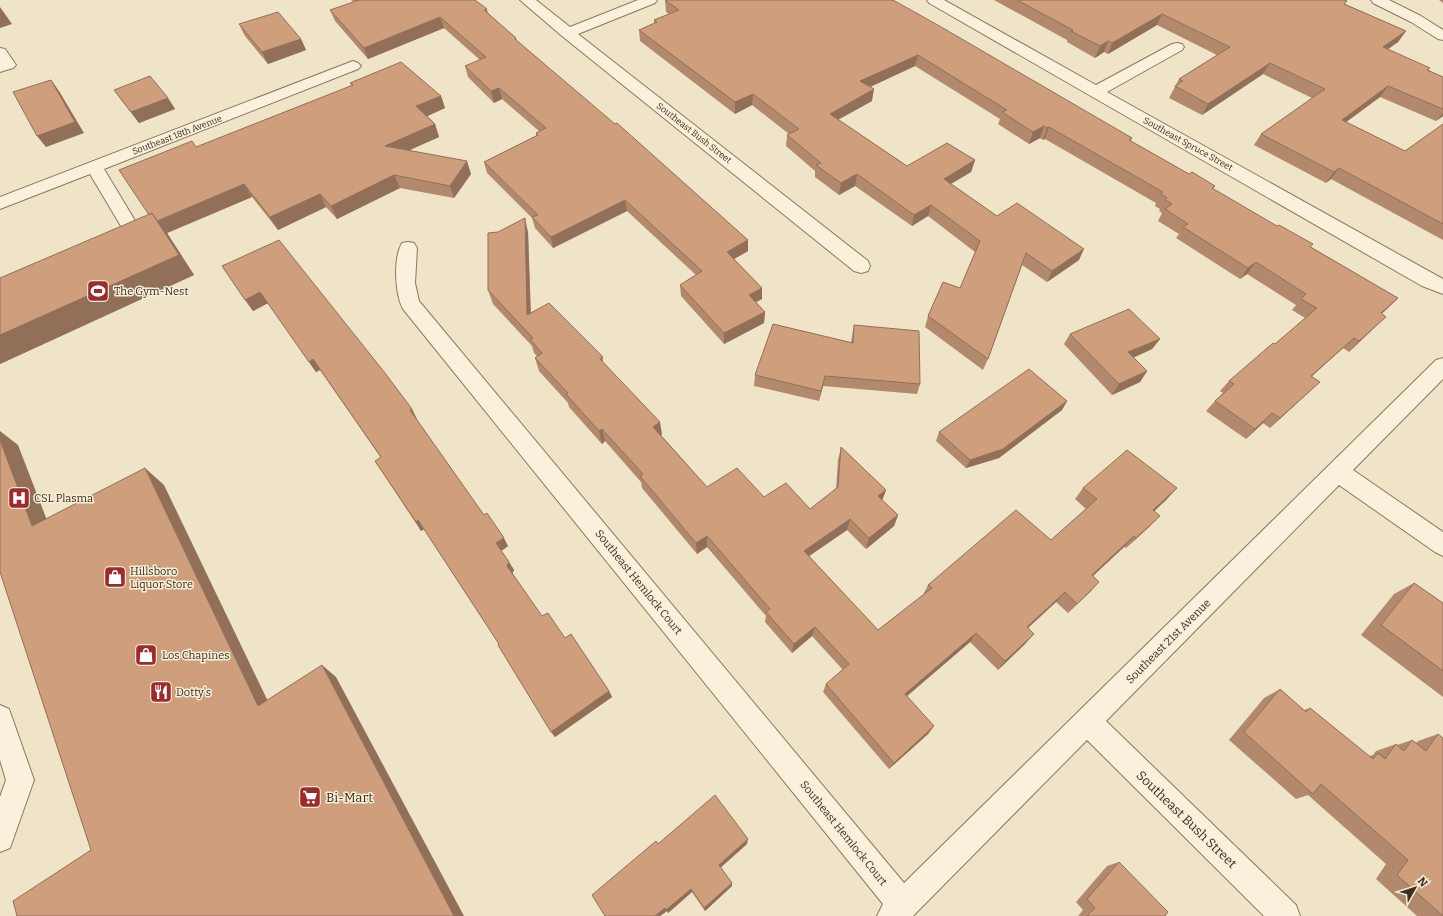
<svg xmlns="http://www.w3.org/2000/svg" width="1443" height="916" font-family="Bitter,serif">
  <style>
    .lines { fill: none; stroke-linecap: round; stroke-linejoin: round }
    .minor-casing { stroke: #8d765c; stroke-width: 2 }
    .minor { fill: #faf1dc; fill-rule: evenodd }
    .wall { fill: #b2896c }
    .shaded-wall { fill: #916f58 }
    .building { fill: #cf9f7d; stroke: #916f58 }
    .labels { text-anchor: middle; stroke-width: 3; stroke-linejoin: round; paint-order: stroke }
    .far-street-label { font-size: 9px; fill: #3d2e20; stroke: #f7eed8 }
    .poi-label { font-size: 11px; fill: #3d2e20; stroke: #f7eed8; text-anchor: start }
    .street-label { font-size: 11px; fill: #3d2e20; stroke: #f7eed8 }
    .near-poi-label { font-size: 13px; fill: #3d2e20; stroke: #f7eed8; text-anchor: start }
    .near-street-label { font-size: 13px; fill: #3d2e20; stroke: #f7eed8 }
  </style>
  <rect width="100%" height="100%" fill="#f0e4c8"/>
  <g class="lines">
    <g class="minor-casing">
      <path id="minor" d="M520,0h16l34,27 68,-27h19l-2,3 -77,31 290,227 2,5 -2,5 -7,2 -7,-2 -292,-235z
        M927,0h17l152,85 76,-41 5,-1 5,1 2,3 -2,3 -75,42 336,187v15l-21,-8 -493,-283z
        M1371,0h18l32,16 22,14v10l-5,-1 -27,-17 -38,-19z
        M0,48l5,1 11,16 -3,3 -13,4z
        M353,61l5,2 3,3 -3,3 -254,100 36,60 -3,4 -6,2 -6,-2 -35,-59 -90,35v-12z
        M408,242l6,1 3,5 -2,35 4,18 485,582 532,-523 7,-2v21l-90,91 90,62v24l-8,-4 -96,-67 -233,236 190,184 4,11h-36l-177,-176 -174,176h-36l6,-12 -480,-595c-8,-15 -10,-51 -1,-66z
        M0,705l9,4 25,71 -24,68 -10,4v-55l6,-17 -6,-20z"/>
    </g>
    <use href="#minor" class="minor"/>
  </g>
  <path class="wall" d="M351,0h124l12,9 1,4 28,25 1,3 231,199v11l-14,8 28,29v11l-6,3 9,10 -1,11 -40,21 -43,-48 -1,-11 16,-10 -69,-64 -74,37 -18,-20 -3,-10 -45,-45 -3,-11 52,-26v-3l3,-2 -37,-32 -8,4 -26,-26 -3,-11 15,-6 -36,-32 -76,31 -33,-38 -5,-11 24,-8z
    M665,0h228l239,138 -1,3 58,33 26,12 -2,3 185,109 -17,16 -6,13 -26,25 -6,-4 -31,28 -3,16 -39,36 -7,-5 -17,16 -40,-28 9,-10 8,-8 -3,-2 9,-10 46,-37 30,-26 -13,-8 4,-5 -49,-31 -7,5 -64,-41 3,-4 -21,-13 4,-8 -3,-2 1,-2 -5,-3 1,-3 -111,-64 -2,1 -3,-2 -11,6 -31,-20 2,-5 -85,-53 -45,21 2,14 -34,19 69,46 68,-6 -4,12 -20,12 46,32 82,44 -32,22 -25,-17 -34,94 -5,11 -58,-43 3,-11 32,-28 15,-36 -47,-36 -16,10 -57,-40 -16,9 -24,-18v-6l-29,-25 1,-11 2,-1 -37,-29 -17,9 -95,-73 -1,-11 15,-6v-4l15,-6 -3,-2z
    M994,0h350l1,4 61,27 -8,11 -10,7 40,21 15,7v39l-7,5 -56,-24 -34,25 59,29 38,-27v116l-112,-61 -5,4 -72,-38 7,-11 51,-36 -49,-24 -61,41 -33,-17 10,-19 38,-24 -60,-30 -49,29 -4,-2 -9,6 -28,-16v-2z
    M1439,0h4v3z
    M239,24l62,15 5,11 -38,14 -23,-28z
    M350,83l91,13 4,12 -18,8 8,8 4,13 -30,13 62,24 -17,24 -54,-10 -63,31 -11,-12 -48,23 -26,-33 -85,36 27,42 -194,89v-86l149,-63 47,-68 156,-61z
    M114,90l54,8 7,11 -36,14 -17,-22z
    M528,232l3,82 72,43v5l59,72 -1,1 46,52 57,10 46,12 26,-20 2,-29 3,-13 45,43 -4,10 16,15 -4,11 -28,23 -19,-19 -38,26 69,74 45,-35 5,-10 123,-45 35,-31 -11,-10 8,-11h94l-11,12 -12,11 -5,16 -23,21 -2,-1 -31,29 6,6 -9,10 -22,21 -12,-11 -28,26 -2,15 -28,27 -28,-28 -63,54 27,30 -6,8 -39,35 -66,-77 3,-8 17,-14 -31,-34 -20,17 -27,-31 1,-6 -59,-69 -10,7 -55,-66 -1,-6 -36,-41 -3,3 -33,-37 -1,-4 -29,-32 -4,-13 2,-2 -3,-3 -2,-7 -39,-42 -5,-14z
    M222,266l195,153h-1l68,96 24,31 -7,5 13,19 -2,3 30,43 23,22 44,53 3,6 -57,40 -56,-93 -75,-115 -3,2 -46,-70 6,-3 -61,-88 -4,2 -48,-69 -15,8z
    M854,325l66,59 -3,10 -94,-8 -4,15 -65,-15 1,-11 96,-33 1,-6z
    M1070,334l90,5 -8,10 -19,9 14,13 -7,11 -28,13 -48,-51z
    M1067,401l-5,9 -63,48 -33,10 -30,-27 3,-9z
    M1414,583l29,20v94l-82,-62 33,-41z
    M1280,689l24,21 6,-2 59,48 4,-1 3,-4 20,-7 1,1 15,-5 4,3 2,-2 20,-7 5,182h-26l-41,-37 10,-15 -78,-69 -12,4 -67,-59 35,-42z
    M658,844h89l-26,23 11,19 -27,25 -13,-19 -24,21 -1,-2 -7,5h-55z
    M1119,862l46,54h-87l5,-6 -7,-8 31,-36z"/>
  <path class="shaded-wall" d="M0,7l12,17 -12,4z
    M1162,14l-5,11 -49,29 4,-11z
    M440,17l4,11 -76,31 -4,-11z
    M1406,31l-8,11 -23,16 8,-11z
    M301,39l5,11 -38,14 -6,-12z
    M1108,41l-4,11 -9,6 5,-12z
    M918,55l-3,11 -56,26 1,-11z
    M1270,63l-7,11 -61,41 6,-11z
    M51,80l8,11 25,42 -38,14 -9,-11z
    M1388,86l-8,11 -46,34 8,-11z
    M499,88l3,11 -8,4 -3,-12z
    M874,89l-2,12 -44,24 2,-11z
    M753,94l-1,11 -17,9v-12z
    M441,96l4,12 -24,11 -5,-13z
    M168,98l7,11 -36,14 -8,-11z
    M1443,113v3l-7,5z
    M435,124l4,13 -49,22 -5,-13z
    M1044,126l-4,12 -11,6 4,-12z
    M1049,127l-4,12 -2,1 4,-12z
    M975,160l-4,12 -31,18 4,-11z
    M467,161l4,13 -17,24 -4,-12z
    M1339,168l-8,11 -5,4 8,-11z
    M857,174l-2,12 -16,9 2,-12z
    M394,175l6,13 -63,31 -6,-13z
    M244,184l8,13 -85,36 27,42 -194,89v-29l154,-112z
    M320,194l6,13 -48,23 -8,-13z
    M625,200l2,11 -74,37 -2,-11z
    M931,205l-3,11 -16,10 2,-11z
    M525,218l3,14 3,97 -4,-14z
    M748,240v11l-21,12v-11z
    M1084,249l-5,11 -32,22 5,-11z
    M1256,262l-9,12 -7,5 8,-11z
    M762,288v11l-14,7 1,-11z
    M260,292l8,11 -15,8 -8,-11z
    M1398,298l-11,11 -17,15 11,-11z
    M765,312l-1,11 -40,21v-11z
    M1386,317l-11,10 -26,25 10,-11z
    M1354,338l-11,10 -42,38 10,-10z
    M1160,339l-8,10 -31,14 7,-11z
    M313,359l7,11 -4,2 -7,-10z
    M1147,371l-7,11 -28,13 7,-11z
    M825,376l-2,10 -4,15 2,-10z
    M1320,382l-11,10 -39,36 10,-10z
    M1067,401l-5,9 -63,48 -33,10 4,-8z
    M412,409l5,10 -2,1 -5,-10z
    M1272,413l-9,10 -17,16 9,-10z
    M660,422l2,12 -7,5 -2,-12z
    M602,429l3,12 -3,3 -3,-13z
    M0,431l18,14 37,96 -23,-15 -32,-86z
    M145,468l19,17 111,231 -17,-10z
    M1177,488l-11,12 -23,22 10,-12z
    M886,490l-4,11 -4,-5z
    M898,515l-4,11 -28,23 3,-11z
    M1160,516l-11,11 -23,21 10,-10z
    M850,519l-3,11 -45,31 2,-10z
    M418,520l6,9 -3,2 -5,-9z
    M707,536v11l-10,7 -1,-11z
    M1134,536l-10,11 -42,39 10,-11z
    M504,538l4,8 -8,6 -4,-9z
    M509,562l5,8 -2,5 -5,-9z
    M1099,582l-9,10 -22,21z
    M1065,592l-9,10 -37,34 8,-9z
    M815,627l-3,9 -20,17 2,-9z
    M976,633l-6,9 -70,60 5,-8z
    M1034,634l-8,9 -28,27 7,-9z
    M322,665l14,12 128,239h-10z
    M609,691l3,6 -57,40 -4,-5z
    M934,726l-6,8 -39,35 5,-6z
    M748,839l-1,5 -28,25v-4z
    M732,883v3l-27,25 -1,-3z
    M691,889l1,3 -24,21 -1,-2 -7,5h-5l10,-8z"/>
  <path class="building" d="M358,0h117l12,9 -3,1 32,28 -1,1 100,85 2,-1 10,9 121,108 -21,12 35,36 -13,7 16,17 -41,21 -44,-48 22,-14 -77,-71 -74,37 -19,-20 6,-2 -54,-53 54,-27 -2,-2 10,-5 -47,-40 -8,3 -26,-25 21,-9 -46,-40 -76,31 -34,-38 29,-10z
    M665,0h228l43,24 196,114 -3,2 60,34 3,-2 23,14 -3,2 65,38 2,-1 34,19 -3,3 88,51 -17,15 5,4 -27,24 -5,-3 -43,38 9,6 -40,36 -8,-5 -17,16 -40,-28 19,-17 -5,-3 44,-38 2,1 42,-36 -16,-9 5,-5 -50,-32 -8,6 -65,-41 5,-3 -23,-15 7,-5 -7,-4 2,-2 -6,-4 2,-2 -114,-65 -2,1 -3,-2 -11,6 -31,-20 5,-2 -89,-55 -58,26 14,8 -44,25 77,52 40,-23 28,17 -31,19 53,37 20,-13 67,46 -32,22 -26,-18 -38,106 -60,-43 15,-34 17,6 20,-47 -49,-36 -17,10 -57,-41 -16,9 -25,-18 5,-2 -34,-28 12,-6 -46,-35 -18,8 -96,-72 18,-8 -3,-2 25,-10z
    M1017,0h327l3,1 -3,3 62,27 -23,16 47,21 -3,2 16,7v32l-55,-23 -46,34 63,31 38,-27v100l-104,-56 -5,4 -73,-38 64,-45 -55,-26 -62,41 -33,-18 8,-5 -4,-2 51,-32 -68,-33 -50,29 -4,-2 -8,5 -29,-15 2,-1z
    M278,12l23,27 -39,13 -23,-28z
    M401,62l40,34 -25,10 19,18 -50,22 82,15 -17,25 -56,-11 -63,31 -11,-12 -50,23 -26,-33 -87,37 -5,-8 -3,2 -30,-45 73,-29 4,6 157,-62 -3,-2z
    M150,76l18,22 -37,14 -17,-22z
    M51,80l24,42 -38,14 -24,-44z
    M152,213l27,42 -179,80v-57z
    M525,218l2,97 22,-12 54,54 -3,2 60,63 -7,5 54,60 30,-19 27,29 22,-14 24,26 28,-22 3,-40 45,43 -8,6 20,19 -29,23 -19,-19 -46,32 74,79 54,-42 -4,-3 88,-75 35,30 46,-41 -14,-11 44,-38 50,38 -24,22 7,6 -24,22 -2,-2 -42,39 7,7 -22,22 -12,-12 -38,35 7,7 -29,27 -29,-28 -71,61 29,32 -40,37 -68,-79 23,-20 -34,-37 -21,17 -28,-32 4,-3 -63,-73 -11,7 -56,-67 3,-2 -41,-45 -3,2 -33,-37 2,-1 -33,-35 7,-5 -12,-14 3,-1 -45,-48v-57l10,-1z
    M279,240l106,133 27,36 -2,1 74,105 3,-2 17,25 -8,5 13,19 -2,4 35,50 6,-3 17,25 6,-4 38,57 -58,41 -53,-87 1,-1 -81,-124 -2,2 -41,-61 6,-4 -68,-98 -4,3 -49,-70 -15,8 -23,-34z
    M1129,309l31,30 -32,13 19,19 -28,13 -49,-50z
    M773,324l80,19 1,-18 65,6 1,53 -95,-8 -4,15 -66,-16z
    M1029,369l38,32 -64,48 -33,11 -31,-28z
    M0,440l32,86 113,-58 113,238 64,-41 132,251h-437l-4,-15 78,-51 -91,-278z
    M1414,583l29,20v68l-62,-46z
    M1280,689l26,23 4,-4 63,51 5,-6 7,6 11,-15 8,7 8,-11 14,11 12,-17 5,4v178l-46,-41 11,-15 -87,-76 -8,10 -69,-62z
    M715,795l33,44 -29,26 13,18 -28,25 -13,-19 -25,21 -1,-2 -10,8h-50l-13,-21 64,-54 2,3z
    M1119,862l49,50 -3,4h-78l8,-8 -8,-9z"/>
  <defs>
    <g id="stadium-square" transform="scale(1.15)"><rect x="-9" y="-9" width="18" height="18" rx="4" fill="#9e2a2b" stroke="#f7eed8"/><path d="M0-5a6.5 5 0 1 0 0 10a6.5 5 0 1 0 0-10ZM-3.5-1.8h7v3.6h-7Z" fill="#fff"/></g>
    <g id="hospital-square" transform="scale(1.15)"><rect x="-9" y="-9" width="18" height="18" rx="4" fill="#9e2a2b" stroke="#f7eed8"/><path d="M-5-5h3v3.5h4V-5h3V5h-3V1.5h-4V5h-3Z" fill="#fff"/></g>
    <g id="shop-square" transform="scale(1.15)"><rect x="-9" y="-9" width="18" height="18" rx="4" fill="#9e2a2b" stroke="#f7eed8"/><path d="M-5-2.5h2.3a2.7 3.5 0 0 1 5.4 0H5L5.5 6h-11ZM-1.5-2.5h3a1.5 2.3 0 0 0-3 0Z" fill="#fff"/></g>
    <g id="restaurant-square" transform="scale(1.15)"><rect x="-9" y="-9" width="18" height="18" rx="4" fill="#9e2a2b" stroke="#f7eed8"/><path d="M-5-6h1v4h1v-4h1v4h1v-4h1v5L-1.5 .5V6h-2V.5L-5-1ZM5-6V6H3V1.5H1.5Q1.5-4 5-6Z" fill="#fff"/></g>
    <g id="supermarket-square" transform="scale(1.15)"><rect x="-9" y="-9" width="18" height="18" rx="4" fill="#9e2a2b" stroke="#f7eed8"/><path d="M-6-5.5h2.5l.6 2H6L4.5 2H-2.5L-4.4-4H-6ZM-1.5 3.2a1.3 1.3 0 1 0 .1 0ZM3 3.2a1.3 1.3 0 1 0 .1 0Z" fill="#fff"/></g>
  </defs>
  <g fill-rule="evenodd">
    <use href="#stadium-square" x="98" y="291"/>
    <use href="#hospital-square" x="19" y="498"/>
    <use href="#shop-square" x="115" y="577"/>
    <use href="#shop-square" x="146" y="655"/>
    <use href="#restaurant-square" x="161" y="692"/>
    <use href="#supermarket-square" x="310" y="797"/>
  </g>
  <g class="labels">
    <g class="far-street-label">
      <text transform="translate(694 133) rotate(38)" y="3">Southeast Bush Street</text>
      <text transform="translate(177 135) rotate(-21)" y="3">Southeast 18th Avenue</text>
      <text transform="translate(1188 144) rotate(29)" y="3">Southeast Spruce Street</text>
    </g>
    <g class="poi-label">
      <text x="114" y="295">The Gym-Nest</text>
      <text x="34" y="502">CSL Plasma</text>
      <text x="130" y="575">Hillsboro<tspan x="130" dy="13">Liquor Store</tspan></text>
      <text x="162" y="659">Los Chapines</text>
      <text x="176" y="696">Dotty's</text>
    </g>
    <g class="street-label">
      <text transform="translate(639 582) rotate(51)" y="4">Southeast Hemlock Court</text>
      <text transform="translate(1168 641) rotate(-45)" y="4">Southeast 21st Avenue</text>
      <text transform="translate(844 833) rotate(51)" y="4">Southeast Hemlock Court</text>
    </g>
    <g class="near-poi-label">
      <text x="326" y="802">Bi-Mart</text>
    </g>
    <g class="near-street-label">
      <text transform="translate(1187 819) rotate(44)" y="5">Southeast Bush Street</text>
    </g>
  </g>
  <g transform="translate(1415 888) rotate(51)" stroke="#f7eed8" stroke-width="3" paint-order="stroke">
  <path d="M0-3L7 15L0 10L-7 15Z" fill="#3d2e20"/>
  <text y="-6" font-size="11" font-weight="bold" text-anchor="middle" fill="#3d2e20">N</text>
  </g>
</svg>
